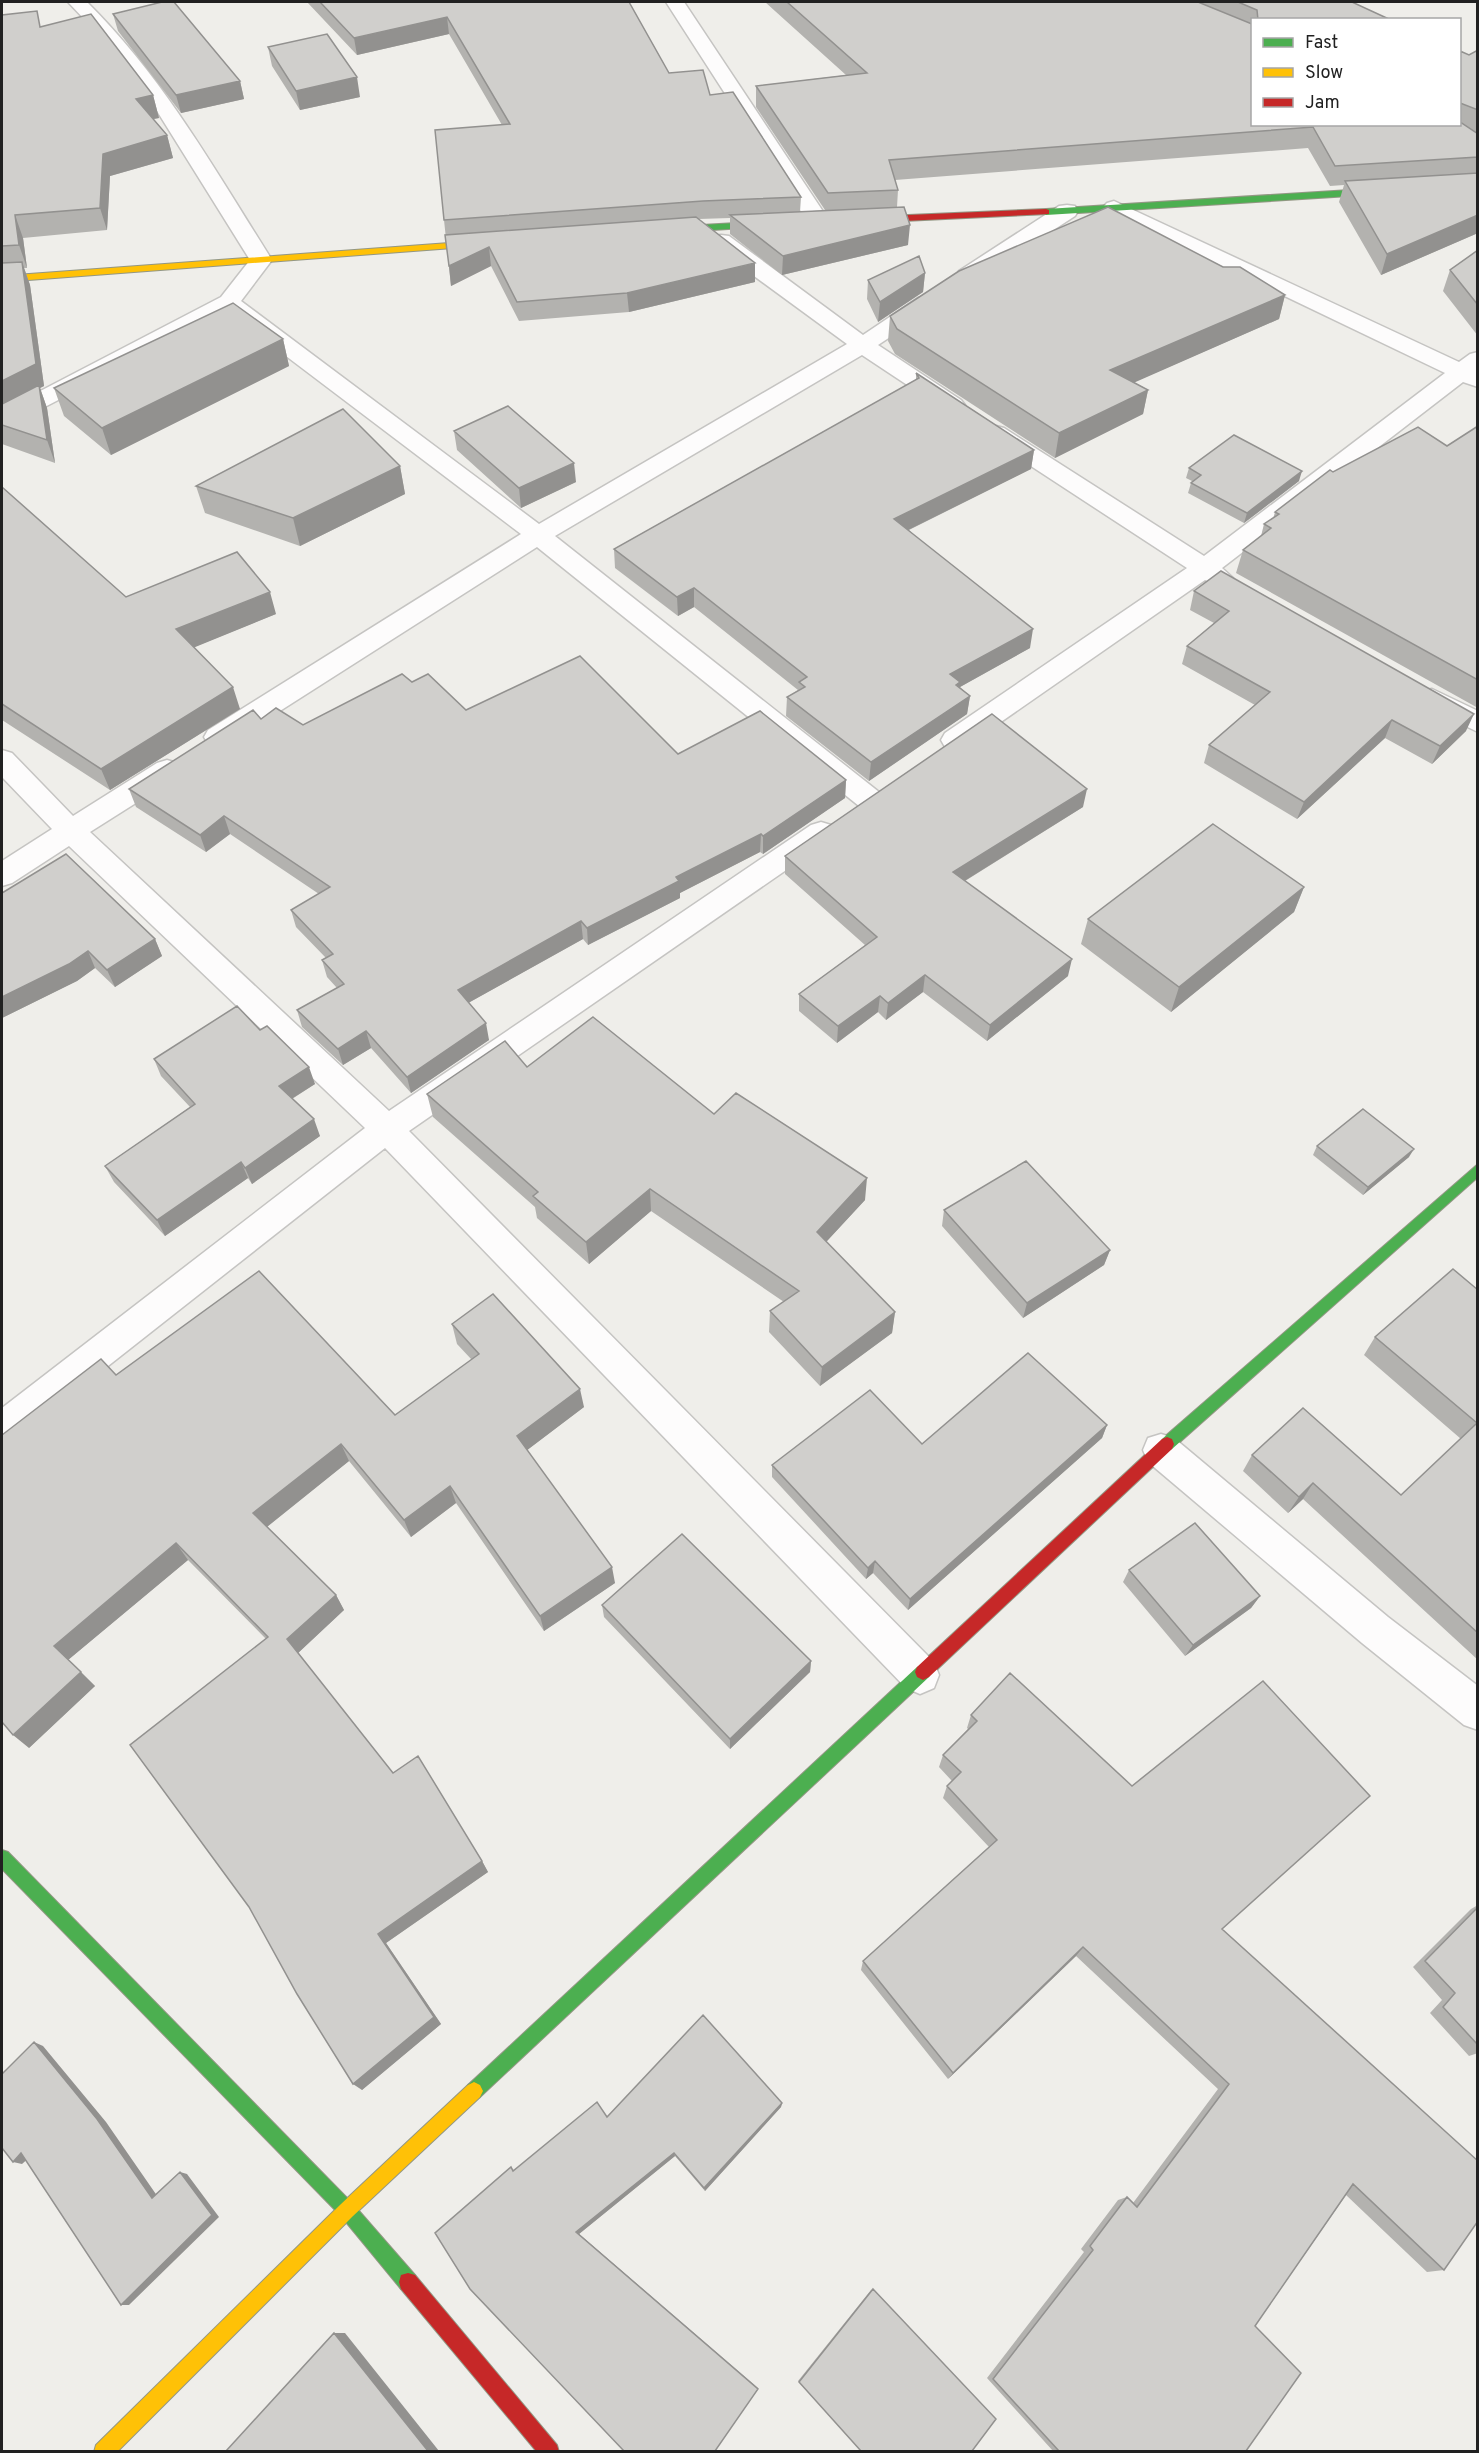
<svg xmlns="http://www.w3.org/2000/svg" width="1479" height="2453" font-family="Overpass,sans-serif">
  <style>
    .lines { fill: none; stroke-linecap: round; stroke-linejoin: round }
    .street-casing { stroke: #c5c4c2; stroke-width: 3 }
    .fast-casing { stroke: #939784; stroke-width: 2 }
    .slow-casing { stroke: #939784; stroke-width: 2 }
    .jam-casing { stroke: #939784; stroke-width: 2 }
    .street { fill: #fdfcfc; fill-rule: evenodd }
    .fast { fill: #4caf50; fill-rule: evenodd }
    .slow { fill: #ffc107; fill-rule: evenodd }
    .jam { fill: #c62828; fill-rule: evenodd }
    .wall { fill: #b3b2af }
    .shaded-wall { fill: #92918f }
    .building { fill: #d0cfcc; stroke: #92918f; stroke-width: 1.5 }
  </style>
  <rect width="100%" height="100%" fill="#efeeea"/>
  <g class="lines">
    <g class="street-casing">
      <path id="street" d="M68,2h19c76,75 128,168 185,258l-31,41 298,223 308,-180 -134,-98 -3,-5 3,-5 8,-1 8,1 134,99 55,-37 8,-2 8,2 3,5 -3,5 -56,37 83,55 4,5 -4,5 -8,2 -8,-2 -83,-55 -307,181 324,256 4,7 -4,7 -10,3 -10,-3 -322,-259 -309,197 -10,3 -10,-3 -4,-7 4,-7 313,-196 -293,-222 -218,113 -8,2v-16l219,-114 29,-37 -98,-157 -46,-61z
        M666,2h18l146,220 -3,5 -8,1 -8,-1z
        M1114,201l345,161 11,-8 8,-2v35l-15,-5 -241,186 11,10 -4,6 -9,2 -15,-6 -240,167 -10,3 -10,-3 -4,-7 4,-7 242,-165 -199,-130 -4,-5 4,-5 8,-2 8,2 200,128 241,-183 -338,-162 -4,-4 4,-4z
        M1067,205l8,1 3,5 -3,5 -100,65 -8,2 -8,-2 -3,-5 3,-5 100,-65z
        M1432,689l46,22v21l-56,-27 -3,-7 3,-7z
        M2,750l10,3 61,63 84,-53 10,-3 10,3 4,7 -4,7 -87,55 299,279 422,-286 10,-3 10,3 4,7 -4,7 -422,292 525,531 5,13 -5,13 -14,6 -14,-6 -521,-540 -371,292 -12,5v-37l363,-280 -296,-282 -57,37 -10,3v-25l50,-32 -50,-52z
        M1161,1434l13,4 214,179 90,69v44l-14,-5 -102,-82 -214,-181 -5,-12 5,-12z"/>
    </g>
    <g class="fast-casing">
      <path id="fast" d="M1478,182v6l-432,27 -4,-3 4,-3z
        M775,221l4,3 -1,2 -113,7 -4,-3 4,-3z
        M1478,1164v13l-306,272 -5,2 -5,-2 -2,-5 2,-5z
        M923,1664l6,3 2,5 -2,5 -449,420 -6,3 -6,-3 -3,-6 3,-6 449,-418z
        M2,1850l6,2 345,352 62,71 2,7 -2,7 -7,2 -7,-2 -60,-73 -339,-347z"/>
    </g>
    <g class="slow-casing">
      <path id="slow" d="M490,240l3,1v4l-491,37v-6z
        M474,2082l6,3 3,6 -3,6 -127,119 -236,236h-23l2,-7 245,-241 127,-119z"/>
    </g>
    <g class="jam-casing">
      <path id="jam" d="M1046,209l3,1v4l-187,9 -4,-3 4,-3z
        M1167,1437l5,2 2,5 -2,5 -243,228 -6,3 -6,-3 -2,-5 2,-5 245,-228z
        M408,2273l7,2 142,170 2,7h-22l-136,-163 -2,-7 2,-7z"/>
    </g>
    <use href="#street" class="street"/>
    <use href="#fast" class="fast"/>
    <use href="#slow" class="slow"/>
    <use href="#jam" class="jam"/>
  </g>
  <path class="wall" d="M307,2h322l40,71 41,22 91,102 -1,15 25,-2 -69,-103v-21l90,-11 -81,-73h587l39,18h-139v104h208v-73l9,4 9,-5v183l-97,42 -42,-73 5,-17 -14,1 -22,-38 -413,32 3,10 -1,17 11,38 -126,30 -52,-41v-16l-31,1 56,63 -126,30 -110,9 -28,-55 -40,20 -7,-66 58,-95 -53,-91 -92,21z
    M113,14l127,67 4,18 -63,14 -63,-82z
    M2,15l39,12 112,68 6,23 -6,1 14,16 6,23 -63,18 -3,54 -84,8 4,30h-3l6,17 14,101 -4,2 7,20 8,55 -53,-19z
    M268,47l92,50 -60,13 -28,-44z
    M1478,250v86l-35,-45 7,-21z
    M1223,267l62,28 -6,24 -145,63 14,8 -5,24 -88,44 -160,-104 -7,-13 2,-25z
    M925,273l-2,19 -45,30 -11,-23 1,-19z
    M283,339l6,27 -178,89 -47,-39 -10,-28z
    M916,373l118,77 -3,19 -122,61 121,118 -70,39 10,9 -3,18 -98,67 -83,-65 1,-19 11,-7 -104,-83 -16,9 -63,-48 -1,-19 302,-169z
    M1478,426v282l-242,-135 7,-23 18,-14 3,-12 9,-5 2,-7 58,-40 114,-26z
    M454,431l122,51 -55,26 -64,-58z
    M400,466l5,28 -105,52 -95,-33 -9,-27z
    M1189,468l110,13 -55,42 -56,-30 3,-10 1,-2 -6,-3z
    M2,487l124,110 150,17 -82,33 46,62 -130,81 -108,-70z
    M1194,591l272,140 -34,33 -47,-26 -88,81 -93,-56 5,-18 46,-40 -73,-41 5,-18 27,-23 -24,-13z
    M412,682l54,28 212,44 168,26 -1,18 -82,56 -3,-2 -80,41v5l-92,47 -5,-6 -115,64 21,37 -78,53 -40,-45 -28,17 -41,-38 -5,-17 40,-22 -10,-11 -5,-17 4,-2 -30,-31 -5,-17 28,-16 -89,-60 -24,18 -70,-45 -7,-18 132,-70 42,6z
    M1083,807l-118,74 103,95 -81,65 -64,-49 -37,28 -8,-8 -41,31 -38,-32v-17l66,-49 -80,-71v-18z
    M1304,887l-10,25 -123,100 -90,-68 7,-25z
    M2,893l153,46 7,17 -47,31 -20,-19 -18,13 -75,37z
    M260,1030l55,54 -23,15 28,37 -68,48 -4,-6 -83,58 -51,-54 -9,-16 85,-59 -29,-31 -7,-17z
    M527,1067l187,47 151,86 -39,42 69,70 -3,21 -72,53 -51,-54 1,-21 14,-9 -133,-91 -62,53 -52,-46 -2,-11 -102,-90 -6,-23z
    M1317,1146l92,11 -46,38 -50,-40z
    M944,1210l166,40 -6,15 -81,53 -81,-92z
    M1478,1290v370l-175,-161 -15,14 -45,-42 9,-16 149,40 60,-56 -97,-84 11,-18z
    M452,1324l132,83 -57,43 88,133 -71,48 -88,-128 -45,34 -62,-76 -82,66 69,68 8,15 -46,43 95,120 89,88 6,11 -102,71 55,81 -79,66 -96,-451 -78,-79 -120,100 27,26 -66,62 87,-373 279,40 77,-55 -15,-16z
    M1107,1425l-5,13 -194,172 -35,-37 -7,6 -94,-102v-12l150,-21z
    M1129,1570l131,26 -9,12 -66,48 -62,-74z
    M602,1605l209,56 -1,11 -80,77 -126,-132z
    M971,1715l251,214 222,341 -17,2 -81,-77 -91,131 -9,125h-193l-66,-73 97,-126 -3,-3 37,-49 9,-3 6,6 85,-114 -142,-133 -128,123 -87,-109 2,-9 126,-114 -46,-49 4,-12 5,-5 -13,-14 4,-12 25,-26 -1,-1z
    M1478,1905v148l-9,3 -39,-43 12,-13 -29,-33 58,-58z
    M782,2103l-1,4 -76,84 -30,-35 -96,78 179,154 -43,63 -204,-284 3,3 93,-53z
    M873,2289l-12,162 -63,-70 73,-91z"/>
  <path class="shaded-wall" d="M447,17l2,17 -92,21 -3,-17z
    M357,77l3,20 -60,13 -4,-19z
    M240,81l4,18 -63,14 -5,-18z
    M153,95l6,23 -17,3 -6,-22z
    M167,135l6,23 -63,18 -3,54 -7,-22 3,-54z
    M15,215l8,23 4,30 -8,-23z
    M1478,215v18l-97,42 6,-21z
    M910,225l-2,20 -126,30 1,-19z
    M489,247l2,19 -40,20 -2,-20z
    M22,262l8,23 14,101 -4,2 7,20 8,55 -8,-23 -45,-31v-28z
    M755,263v19l-126,30 -2,-19z
    M925,273l-2,19 -45,30 2,-20z
    M1285,295l-6,24 -173,76 4,-25z
    M283,339l6,27 -178,89 -9,-27z
    M1148,390l-5,24 -88,44 4,-25z
    M1034,450l-3,19 -139,69 2,-19z
    M574,463l2,19 -55,26 -2,-20z
    M400,466l5,28 -105,52 -7,-28z
    M1302,471l-3,10 -55,42 3,-10z
    M694,588v19l-16,9 -1,-19z
    M270,592l6,22 -93,38 -7,-23z
    M1033,629l-3,19 -70,39 -2,14 -8,-27z
    M233,687l7,22 -130,81 -9,-21z
    M970,696l-3,18 -98,67 2,-19z
    M1474,714l-8,17 -34,33 8,-18z
    M1392,720l-7,18 -88,81 7,-17z
    M846,780l-1,18 -82,56v-18z
    M1087,789l-4,18 -133,83 3,-18z
    M224,816l6,18 -24,18 -6,-17z
    M761,834l-1,18 -80,41v5l-92,47 -1,-17 89,-51z
    M1304,887l-10,25 -123,100 8,-25z
    M581,921l2,18 -122,68 -3,-17z
    M155,939l7,17 -47,31 -8,-17z
    M88,951l7,17 -18,13 -75,37v-21z
    M1072,959l-4,17 -81,65 3,-16z
    M925,975l-2,17 -37,28 2,-17z
    M880,996l-2,16 -41,31 1,-17z
    M486,1023l3,17 -78,53 -4,-16z
    M366,1031l5,17 -28,17 -5,-16z
    M309,1067l6,17 -30,19 -6,-17z
    M314,1119l6,17 -68,48 -7,-16z
    M1414,1149l-5,8 -46,38 5,-8z
    M241,1162l7,16 -83,58 -8,-16z
    M867,1178l-2,22 -50,54 2,-22z
    M650,1189l1,22 -62,53 -3,-22z
    M1110,1250l-6,15 -81,53 4,-15z
    M895,1312l-3,21 -72,53 2,-19z
    M580,1389l4,18 -62,47 -5,-18z
    M1107,1425l-5,13 -194,172 2,-11z
    M341,1444l8,17 -86,69 -10,-17z
    M1313,1483l-10,16 -15,14 11,-16z
    M450,1486l6,17 -45,34 -7,-17z
    M176,1543l12,17 -120,100 -14,-14z
    M875,1561l-2,12 -7,6 2,-11z
    M612,1567l3,16 -71,48 -4,-15z
    M336,1595l8,15 -47,44 -10,-15z
    M1260,1596l-9,12 -66,48 8,-11z
    M811,1661l-1,11 -80,77v-10z
    M81,1672l14,14 -66,62 -16,-13z
    M482,1861l6,11 -102,71 55,81 -79,66 -9,-6 25,-150z
    M1083,1947l-7,9 -128,123 5,-6z
    M34,2042l9,4 63,76 54,78 -8,-2z
    M782,2103l-1,4 -76,84 -1,-3z
    M21,2153l10,3 -9,8 -9,-2z
    M674,2153l1,3 -96,78 179,155 -182,-157z
    M180,2172l7,2 32,43 -90,88h-8z
    M334,2333h11l94,118h-11z"/>
  <path class="building" d="M162,2h12l66,79 -64,14 -63,-81z
    M320,2h309l40,71 34,-3 7,25 23,-3 68,105 -98,4 -259,19 -9,-90 75,-6 -63,-107 -93,21z
    M787,2h411l54,22v100h208v-2l18,12v23l-143,9 -22,-39 -424,33 9,30 -70,3 -72,-107 111,-13z
    M1238,2h114l39,18h-133l-1,-10z
    M37,11l3,16 51,-13 62,81 -17,4 31,36 -64,19 -3,54 -85,7 4,30 -17,1v-231z
    M327,34l30,43 -61,14 -28,-44z
    M1478,50v60l-18,-7v-52l9,4z
    M1478,173v42l-91,39 -42,-73z
    M904,207l6,18 -127,31 -53,-41z
    M1108,207l115,60h17l45,28 -175,75 38,20 -89,43 -162,-104 -7,-13 69,-45z
    M696,217l59,46 -128,30 -110,9 -28,-55 -40,19 -4,-31z
    M1478,250v55l-28,-35z
    M919,256l6,17 -45,29 -12,-22z
    M22,262l14,102 -34,17v-118z
    M233,303l50,36 -181,89 -48,-40z
    M916,373l118,77 -140,69 139,110 -83,45 10,8 -4,3 14,11 -99,66 -84,-65 18,-10 -6,-5 8,-5 -113,-89 -17,9 -63,-48 305,-171z
    M39,385l8,55 -45,-15v-21z
    M508,406l66,57 -55,25 -65,-57z
    M343,409l57,57 -107,52 -97,-32z
    M1478,426v254l-235,-130 28,-22 -7,-4 15,-10 -4,-2 55,-42 3,2 85,-45 29,19z
    M1234,435l68,36 -55,42 -56,-30 10,-8 -12,-7z
    M2,487l124,110 111,-45 33,40 -94,37 57,58 -132,82 -99,-65z
    M1221,571l253,143 -34,32 -48,-26 -88,82 -95,-57 61,-53 -83,-46 42,-35 -35,-20z
    M580,656l98,98 82,-43 86,69 -83,56 -2,-2 -85,43 3,4 -92,47 -6,-7 -123,69 28,33 -79,54 -41,-46 -28,18 -41,-39 47,-26 -22,-24 11,-6 -42,-44 39,-23 -106,-71 -24,19 -71,-46 124,-79 8,9 15,-11 27,17 99,-51 10,8 16,-8 38,36z
    M992,714l95,75 -134,83 119,87 -82,66 -65,-50 -37,28 -8,-7 -42,30 -39,-32 78,-57 -92,-81z
    M1213,824l91,63 -125,100 -91,-68z
    M66,854l89,85 -48,31 -19,-19 -19,13 -67,33v-104z
    M237,1006l23,24 7,-4 42,41 -30,19 35,33 -69,49 -4,-6 -84,58 -52,-54 90,-62 -41,-45z
    M593,1017l121,97 22,-21 131,85 -50,54 78,80 -73,55 -52,-56 29,-20 -149,-102 -64,53 -53,-46 5,-4 -111,-98 78,-53 22,26z
    M1363,1109l51,40 -46,38 -51,-41z
    M1026,1161l84,89 -83,53 -83,-93z
    M1453,1269l25,21v343l-165,-150 -14,14 -47,-42 51,-47 98,87 76,-72 -102,-86z
    M259,1271l136,144 84,-61 -27,-30 41,-30 87,95 -63,47 95,131 -72,49 -90,-130 -46,34 -63,-76 -88,69 83,82 -49,44 106,134 25,-17 64,105 -104,73 56,83 -81,67 -56,-90 -48,-87 -119,-162 138,-108 -92,-94 -122,103 27,26 -68,63 -11,-13v-287l99,-76 15,16z
    M1028,1353l79,72 -197,174 -35,-38 -7,7 -96,-103 98,-75 52,54z
    M1195,1523l65,73 -67,49 -64,-75z
    M682,1534l129,127 -81,78 -128,-134z
    M1010,1673l122,113 131,-105 107,115 -148,133 256,232v60l-34,49 -91,-86 -98,142 46,47 -55,78h-187l-66,-72 100,-129 -3,-4 37,-49 10,10 92,-123 -146,-137 -130,126 -90,-112 134,-121 -50,-54 14,-14 -18,-17 34,-34 -6,-6z
    M1478,1907v138l-35,-38 12,-14 -30,-32z
    M703,2015l79,88 -78,85 -30,-35 -98,79 182,157 -43,62h-91l-154,-162 -35,-56 76,-66 2,4 84,-69 10,15z
    M34,2042l63,77 55,79 28,-26 32,43 -91,90 -100,-152 -8,9 -11,-14v-74z
    M873,2289l123,130 -24,32h-111l-62,-69z
    M334,2333l94,118h-202z"/>
  <rect width="1479" height="2453" fill="none" stroke="#212121" stroke-width="6"/>
  <rect x="1251" y="18" width="210" height="108" fill="#ffffff" stroke="#a6a6a6" stroke-width="1.5"/>
  <rect x="1263" y="38" width="30" height="9" fill="#4caf50" stroke="#a6a6a6" stroke-width="1.5"/>
  <text x="1305" y="48" font-size="18" fill="#212121">Fast</text>
  <rect x="1263" y="68" width="30" height="9" fill="#ffc107" stroke="#a6a6a6" stroke-width="1.5"/>
  <text x="1305" y="78" font-size="18" fill="#212121">Slow</text>
  <rect x="1263" y="98" width="30" height="9" fill="#c62828" stroke="#a6a6a6" stroke-width="1.5"/>
  <text x="1305" y="108" font-size="18" fill="#212121">Jam</text>
</svg>
